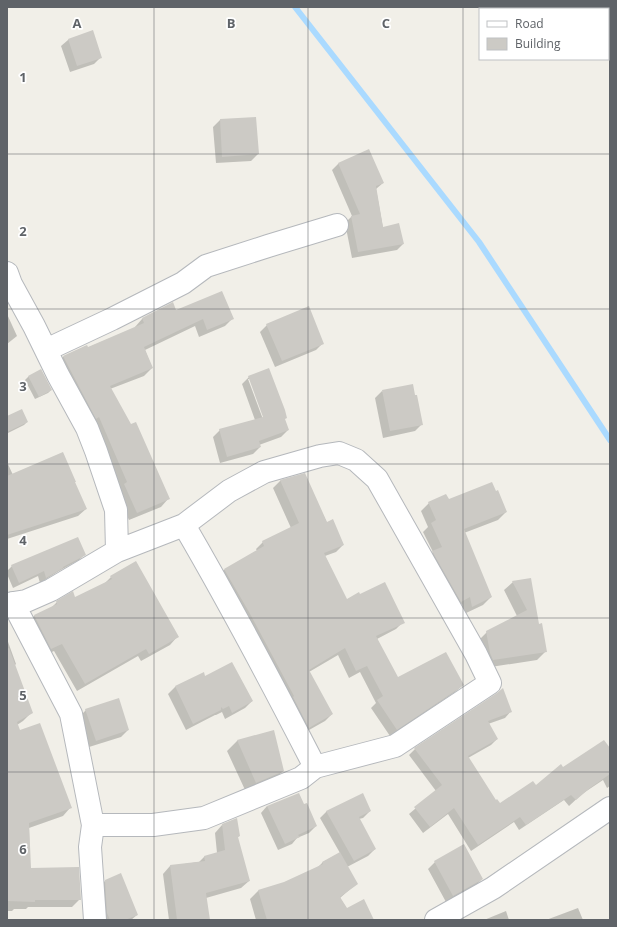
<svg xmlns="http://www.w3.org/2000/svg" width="617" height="927" font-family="'Open Sans',sans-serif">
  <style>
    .shadow { fill: #0003; fill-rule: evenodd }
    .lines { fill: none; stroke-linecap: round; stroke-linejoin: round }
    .stream { stroke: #aadaff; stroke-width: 6 }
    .building { fill: #cccac5 }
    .street-casing { stroke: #b5b8bc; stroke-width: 24 }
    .street { stroke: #fff; stroke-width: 22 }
    .grid { fill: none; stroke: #5f6368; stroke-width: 1; stroke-opacity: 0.55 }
    .grid-label { font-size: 13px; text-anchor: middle; font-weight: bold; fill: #5f6368; stroke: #fff; stroke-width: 3.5; stroke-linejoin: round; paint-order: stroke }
  </style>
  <rect width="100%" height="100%" fill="#f1efe8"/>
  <path class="shadow" d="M92,32l9,25 -7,7 -24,8 -9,-26 7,-6z
    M255,118l3,36 -7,7 -35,2 -3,-36 7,-7z
    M369,151l14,32 -7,6 7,39 20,16 -6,6 -45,8 -7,-35 7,-7 -20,-46 6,-6z
    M172,304l4,7 57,7 -8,8 -26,11 -4,-11 -50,24 7,18 -8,8 -34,13 58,110 -7,8 -32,13 -73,-155 7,-8 23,-11 1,2 48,-20v-1l7,-8z
    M7,314l10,22 -10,8z
    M267,325l56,18 -7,7 -41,17 -15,-35z
    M41,370l10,20 -3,3 -13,6 -10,-19 3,-3z
    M249,377l35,43 4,10 -7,7 -22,8 1,2 -7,7 -33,9 -7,-26 7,-7 35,-10 -13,-36zM248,379h3l15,43h-2z
    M382,391l40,33 -7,7 -32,7 -8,-40z
    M7,417l20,5 -3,3 -16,8z
    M7,462l6,13 73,34 -8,7 -71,23z
    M304,475l23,48 16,22 -7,7 -11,4 22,45 56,21 -7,7 -19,10 20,39 66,7 -8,7 -65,44 -19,-28 5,-5 -16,-31 -11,6 -11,-23 -29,17 23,42 -7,7 -23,13 -85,-157 7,-7 33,-19 -1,-2 7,-7 28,-14 -18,-40 7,-7z
    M448,500l58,12 -8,8 -34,13 27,64 -8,8 -19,9 -2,-10 -9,5 -28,-49 8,-8 -10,-20 5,-5 -7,-16 8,-8z
    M85,554l-6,6 -20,11 -19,12 -2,-7 -25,12 -6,-14v-3l5,-5z
    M111,577l66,60 -7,8 -29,16 -3,-5 -61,35 -23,-40 -11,5 -17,-32 8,-8 17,-8 6,-6 18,-4 29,-14z
    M513,582l25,43 8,26 -9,9 -53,8 -6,-27 9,-9 30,-16 -13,-26z
    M7,639l9,25 -2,2 17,47 -8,8 -6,4 2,6 51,77 -7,8 -34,12 1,41 50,30 -8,8h-44l-2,2h-12l-2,2h-5z
    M203,674l2,3 47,24 -7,7 -20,11 -3,-7 -6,3h-1l-29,15 -18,-36 7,-7z
    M86,710l42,20 -7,7 -32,10 -10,-30z
    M511,711l-6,7 -17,6 9,15 -6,6 -23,13 27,43 5,4 36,-18 27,-18 47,-20v37l-3,2 -4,-8 -21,14 -13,12 -5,-6 -45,30 -5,-8 -43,29 -23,-37 -25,19 -14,-19 27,-23 -27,-36 6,-6z
    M273,731l10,40 -10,10 -27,11 -19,-41 10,-10z
    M267,806l49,20 -7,7 -12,5 -5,6 -14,6 -17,-37z
    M327,811h43l-7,7 -4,1 16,30 -7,7 -21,11 9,17 -16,14 7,11 25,11h-116l-6,-21 8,-8 26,-8 33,-15 6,-6 17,-9 -20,-35z
    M222,825l17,11 -2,2 12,43 -8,7 -35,10 3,22h-40l-6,-46 7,-8 29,-4 5,-5 13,-4 -2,-20z
    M435,862l47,17 -7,7 -29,16 -18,-33z
    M105,881l32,34 -6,5h-30l-3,-32z
    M578,908l5,12h-37z
    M506,911l3,9h-25z"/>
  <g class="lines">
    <path class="stream" d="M295,7l184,235 131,198"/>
  </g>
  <path class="building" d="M93,30l9,28 -25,8 -9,-27z
    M256,117l3,37 -37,3 -2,-38z
    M369,149l15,34 -8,3 7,41 16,-4 5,21 -46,8 -7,-36 9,-2 -22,-51z
    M222,291l12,28 -27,11 -4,-11 -59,28 9,21 -43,18 21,38 5,-2 34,77 -33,14 -13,-29 3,-2 -28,-65 -3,2 -33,-63 24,-11 1,2 56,-24 -2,-5 31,-16 3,8z
    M309,306l15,38 -42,17 -16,-37z
    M269,368l16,42 2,8 -2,1 4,11 -30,11 2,6 -34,10 -8,-28 44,-12 -15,-41z
    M41,369l11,21 -13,7 -11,-21z
    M413,384l2,11h2l6,30 -33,6 -8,-41z
    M22,409l6,13 -21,10v-16z
    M63,452l13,30h-1l12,27 -80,26v-59z
    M305,473l22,49 6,-3 11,26 -20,8 23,46 12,-7 1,2 25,-12 20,41 -29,13 22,41 48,-25 18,33 -67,45 -20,-30 6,-4 -16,-30 -11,5 -11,-23 -36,22 24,44 -24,14 -16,-31 1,-1 -45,-84 -25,-43 40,-23 -2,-5 37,-18 -19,-43z
    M492,482l4,9 2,-1 9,22 -43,17 28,68 -20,10 -2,-10 -9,5 -29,-51 10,-4 -11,-24 5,-3 -8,-18 18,-8 3,5z
    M78,537l8,18 -23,12v1l-17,10 -2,-7 -25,12 -8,-18z
    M136,561l43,76 -30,17 -3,-5 -61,35 -23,-40 -11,5 -17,-34 23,-11 -1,-3 17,-10 2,6 37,-18 -2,-3z
    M531,578l8,46 3,-1 5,29 -54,8 -3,-7 -4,-22 41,-21 -15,-29z
    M9,648l24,65 -16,9 3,8 20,-7 32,85 -43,15 2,45 48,-1 2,33h-46v2l-28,-1v-252z
    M232,662l21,39 -21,12 -3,-7 -6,3 -2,-2v3l-28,14 -18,-38 29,-14 1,4z
    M503,688l9,24 -24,9 10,18 -30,17 28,44 1,-1 3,4 33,-22 3,4 25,-21 2,3 41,-27 6,8v26l-20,14 -14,12 -5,-5 -45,30 -6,-8 -42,28 -24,-37 -24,19 -16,-20 28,-22 -28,-37 83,-55z
    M119,698l10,32 -33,11 -11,-32z
    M274,730l10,41 -28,12 -19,-43z
    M299,793l5,11 3,-1 10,23 -19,9 2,2 -15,7 -18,-38z
    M363,793l8,18 -12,6 17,32 -22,12 -28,-50z
    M237,818l3,18 -2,1 12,44 -44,12 4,27h-33l-7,-55 35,-4 -1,-5 21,-6 -3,-26z
    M464,844l19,35 -30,17 -19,-35z
    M340,852l18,32 -18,13 7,11 17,-9 10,21h-107l-9,-30 26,-8 39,-18 -1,-2z
    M121,873l17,42 -13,5h-15l-3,-7 -2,-33z"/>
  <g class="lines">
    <g class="street-casing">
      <path id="street" d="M7,273l4,11 23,42 24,49 29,53 9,23 20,59 1,41
        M46,350l66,-31 71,-36 23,-17 62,-20 69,-21
        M184,525c46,79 89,160 131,242
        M13,603l58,111 22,111
        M7,604l19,-3 25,-11 66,-39 67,-26 45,-34 35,-19 56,-16 19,-3 17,7 21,19 99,175 14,29 -95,63 -80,21 -14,11 -97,40 -51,7h-60l-3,22 5,73
        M436,920l57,-32 117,-80"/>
    </g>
    <use href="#street" class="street"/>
  </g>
  <path class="grid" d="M154,7v913M308,7v913M463,7v913M7,154h603M7,309h603M7,464h603M7,618h603M7,772h603"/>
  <g class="grid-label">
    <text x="77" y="28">A</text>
    <text x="231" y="28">B</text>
    <text x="386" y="28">C</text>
    <text x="23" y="82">1</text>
    <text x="23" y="236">2</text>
    <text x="23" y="391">3</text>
    <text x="23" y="545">4</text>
    <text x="23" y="700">5</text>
    <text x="23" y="854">6</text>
  </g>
  <rect width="617" height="927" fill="none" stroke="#5f6368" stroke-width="16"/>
  <rect x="479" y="8" width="130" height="52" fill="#ffffff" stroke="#bfc1c3"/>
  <rect x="487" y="21" width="20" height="6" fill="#ffffff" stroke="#bfc1c3"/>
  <text x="515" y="28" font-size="12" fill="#5f6368">Road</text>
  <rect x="487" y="38" width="20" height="12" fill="#cccac5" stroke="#bfc1c3"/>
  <text x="515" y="48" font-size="12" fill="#5f6368">Building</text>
</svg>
